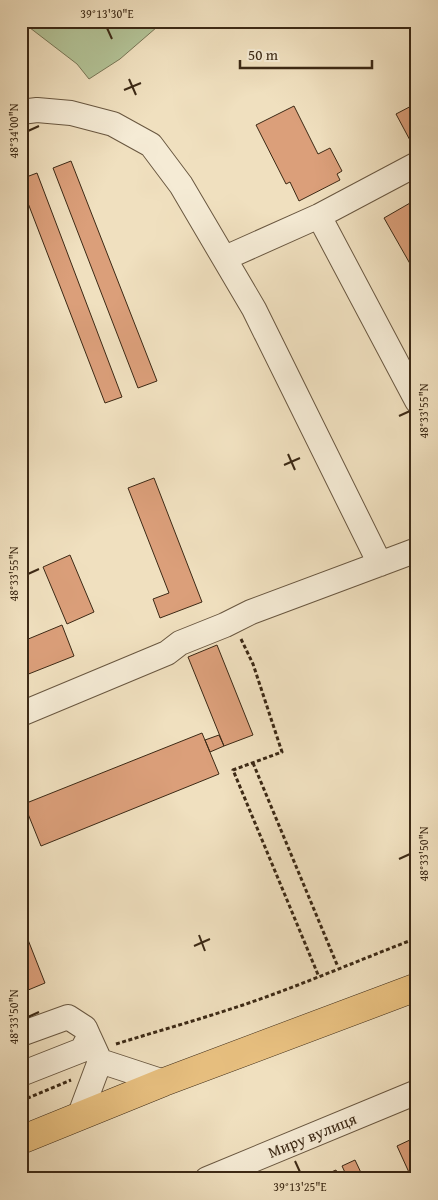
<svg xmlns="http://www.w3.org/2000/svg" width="438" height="1200" font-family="'Gentium Book Plus',serif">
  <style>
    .green { fill: #b3c397; stroke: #787656 }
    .building { fill: #db9f7a; stroke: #3c2915 }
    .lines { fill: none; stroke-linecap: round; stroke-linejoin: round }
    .minor-casing { stroke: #695740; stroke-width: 26 }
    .major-casing { stroke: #3c2915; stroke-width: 29 }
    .path { stroke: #3c2915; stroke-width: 3; stroke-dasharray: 4 2.5; stroke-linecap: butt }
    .minor { stroke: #f5ebd5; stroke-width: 24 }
    .major { stroke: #e8c080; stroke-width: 28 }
    .ticks { fill: none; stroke: #3c2915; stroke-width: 2 }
    .labels { text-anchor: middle; stroke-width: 4; stroke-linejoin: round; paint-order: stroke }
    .street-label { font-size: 16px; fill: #3c2915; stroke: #f5ebd5 }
    .neatline { fill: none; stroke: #3c2915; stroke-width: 2 }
    .ticks-label { font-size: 12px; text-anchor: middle; fill: #3c2915 }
  </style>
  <rect width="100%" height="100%" fill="#f0e0bf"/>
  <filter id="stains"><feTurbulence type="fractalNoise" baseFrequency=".004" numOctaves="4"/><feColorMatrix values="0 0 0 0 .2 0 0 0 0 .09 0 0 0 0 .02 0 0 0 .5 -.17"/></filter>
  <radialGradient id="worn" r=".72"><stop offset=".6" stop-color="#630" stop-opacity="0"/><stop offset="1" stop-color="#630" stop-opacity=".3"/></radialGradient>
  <path class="green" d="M21,21h143l-44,38 -31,20 -12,-15z"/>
  <path class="building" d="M417,103v39l-5,2 -16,-30z
    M294,106l24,48 12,-6 12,23 -5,3 3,6 -41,21 -9,-19 -4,2 -30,-59z
    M71,161l86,220 -19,7 -85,-220z
    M37,173l85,224 -17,6 -84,-218v-6z
    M417,199v77l-33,-58z
    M154,478l48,124 -42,16 -7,-19 16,-6 -41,-105z
    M70,555l24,57 -27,12 -24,-57z
    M62,625l12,31 -53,21v-35z
    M217,645l36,90 -29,11 -36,-89z
    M202,733l17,41 -178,72 -17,-42z
    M219,735l5,11 -14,6 -5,-12z
    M21,922l24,61 -24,10z
    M412,1139l5,11v29h-5l-15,-33z
    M355,1160l9,19h-16l-6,-13z
    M336,1170l4,9h-14l-2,-4z"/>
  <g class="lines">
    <g class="minor-casing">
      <path id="minor" d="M21,112l16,-2 34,3 42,11 38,21 30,40 73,124 126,255
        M319,216l98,185
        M225,258l94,-42 98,-52
        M21,714l146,-61 13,-10 45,-18 26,-13 166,-62
        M21,1034l47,-17 17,11 4,9 -7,13 -61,24
        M100,1061l64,21
        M79,1117l21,-56 -11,-24
        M207,1179l210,-87"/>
    </g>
    <g class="major-casing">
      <path id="major" d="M21,1140l143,-58 253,-95"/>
    </g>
    <path class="path" d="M241,639l12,25 29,88 -49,18 86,207
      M253,763l85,204
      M116,1044c42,-13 85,-25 127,-39 59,-20 116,-45 174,-67
      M21,1101l50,-21"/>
    <use href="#minor" class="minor"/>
    <use href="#major" class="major"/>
  </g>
  <path class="ticks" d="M107,28l5,11M129,79l7,16M124,90l17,-7M28,131l11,-5M399,416l11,-5M288,454l7,16M284,465l16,-7M28,574l11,-5M399,859l11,-5M199,935l6,16M194,946l16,-7M28,1017l11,-5M295,1161l5,11"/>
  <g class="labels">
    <g class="street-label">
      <text transform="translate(312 1135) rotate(-22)" y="6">Миру вулиця</text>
    </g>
  </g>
  <rect width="438" height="1200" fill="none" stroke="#f0e0bf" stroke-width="55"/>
  <path d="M240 60v8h132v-8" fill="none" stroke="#3c2915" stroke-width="2.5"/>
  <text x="248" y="60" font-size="15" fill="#3c2915" stroke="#f5ebd5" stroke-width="4" paint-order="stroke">50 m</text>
  <rect x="28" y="28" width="382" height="1144" class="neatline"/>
  <g class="ticks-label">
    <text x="107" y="18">39°13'30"E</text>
    <text transform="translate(14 131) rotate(-90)" y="4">48°34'00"N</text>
    <text transform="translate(424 411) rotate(-90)" y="4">48°33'55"N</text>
    <text transform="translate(14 574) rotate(-90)" y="4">48°33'55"N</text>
    <text transform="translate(424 854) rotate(-90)" y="4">48°33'50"N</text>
    <text transform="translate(14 1017) rotate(-90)" y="4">48°33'50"N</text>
    <text x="300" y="1191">39°13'25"E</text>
  </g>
  <rect width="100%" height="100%" filter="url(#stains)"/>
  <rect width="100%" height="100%" fill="url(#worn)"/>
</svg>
